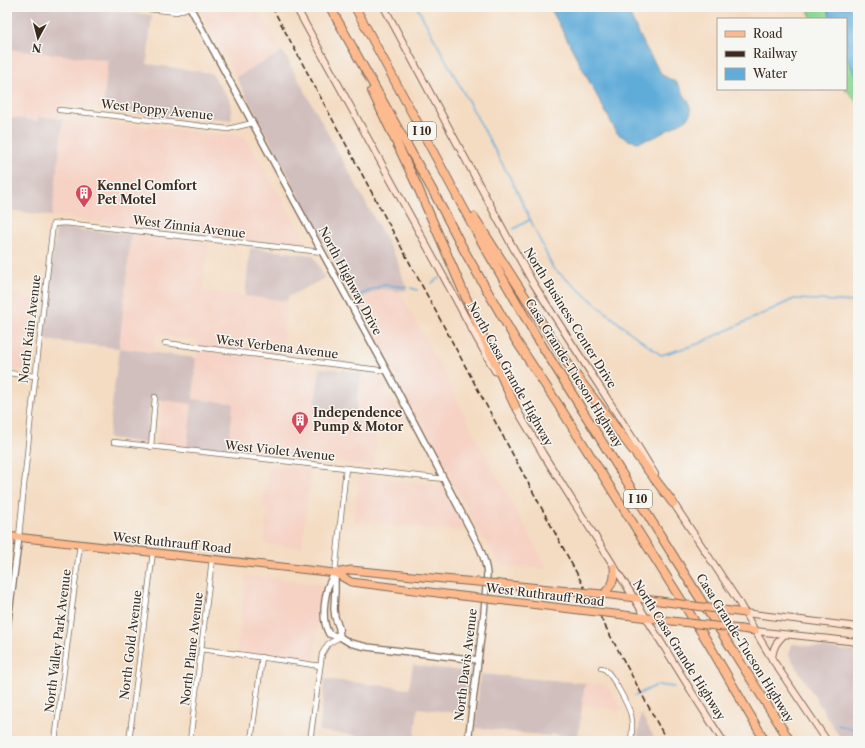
<svg xmlns="http://www.w3.org/2000/svg" width="865" height="748" font-family="'Libre Caslon Text',serif">
  <style>
    .built { fill: #f6d2c4 }
    .industrial { fill: #d1bfbe }
    .green { fill: #8cd794; stroke: #648059 }
    .water { fill: #61acd9; stroke: #4e6b7c }
    .lines { fill: none; stroke-linecap: round; stroke-linejoin: round }
    .stream { stroke: #61acd9; stroke-width: 1.5 }
    .minor-casing { stroke: #7c6857; stroke-width: 6 }
    .tertiary-casing { stroke: #7c6857; stroke-width: 8 }
    .secondary-casing { stroke: #7c6857; stroke-width: 8 }
    .primary-casing { stroke: #7c6857; stroke-width: 9 }
    .motorway-casing { stroke: #7c6857; stroke-width: 10 }
    .minor { stroke: #fff; stroke-width: 4.5 }
    .tertiary { stroke: #fff; stroke-width: 5.5 }
    .secondary { stroke: #fee3d2; stroke-width: 6 }
    .primary { stroke: #fcba8e; stroke-width: 7 }
    .motorway { stroke: #fcba8e; stroke-width: 8 }
    .rail { stroke: #3b2a1e; stroke-width: 1.5; stroke-dasharray: 6 3; stroke-linecap: butt }
    .primary-bridge-casing { stroke: #7c6857; stroke-width: 9; stroke-linecap: butt }
    .primary-bridge { stroke: #fcba8e; stroke-width: 7 }
    .labels { text-anchor: middle; stroke-width: 3; stroke-linejoin: round; paint-order: stroke }
    .shield { fill: #f6f6f2; stroke: #73675e; stroke-width: 1 }
    .shield-label { font-size: 11px; font-weight: bold; fill: #3b2a1e }
    .street-label { font-size: 12px; fill: #3b2a1e; stroke: #f6f6f2 }
    .poi-label { font-size: 12px; font-weight: bold; fill: #3b2a1e; stroke: #f6f6f2; text-anchor: start }
  </style>
  <rect width="100%" height="100%" fill="#f6f6f2"/>
  <filter id="ink" filterUnits="userSpaceOnUse"><feTurbulence type="fractalNoise" baseFrequency=".025" numOctaves="2"/><feDisplacementMap in="SourceGraphic" scale="8" xChannelSelector="R" yChannelSelector="G"/><feConvolveMatrix kernelMatrix="1 2 1 2 8 2 1 2 1" color-interpolation-filters="sRGB"/></filter>
  <filter id="wash" filterUnits="userSpaceOnUse"><feTurbulence type="fractalNoise" baseFrequency=".012" numOctaves="4" result="noise"/><feDisplacementMap in="SourceGraphic" scale="16" xChannelSelector="R" yChannelSelector="G"/><feGaussianBlur stdDeviation="0.9" result="paint"/><feColorMatrix in="noise" values="0 0 0 0 0 0 0 0 0 0 0 0 0 0 0 0 0 1.4 0 .05"/><feComposite in="paint" operator="in"/></filter>
  <g filter="url(#wash)">
    <rect width="100%" height="100%" fill="#f4dcc2"/>
    <path class="built" d="M199,7h57l27,44 -47,26z
      M7,49l101,10 -5,50 -43,-5 -1,15 -20,-2 -1,4 -31,-4z
      M63,119l182,17 65,112 -258,-32z
      M131,234l78,9 -2,16 -1,1 -3,31 84,10 -7,62 40,5 -6,44 41,5 6,-45 17,2 29,49 -29,-3 -4,47 -145,-18 4,-46 -40,-4 5,-59 -24,-2 -10,-4 -5,1 -3,2 -3,6 2,9 -36,-4z
      M380,289l19,2 49,90 26,53 74,135 -44,-3 -23,-30 -126,-234z
      M7,295l30,4 -9,72 -21,-2z
      M162,400l30,4 -5,43 -30,-3z
      M268,465l43,4 -9,79 -38,-4 3,-35 -4,-1z
      M359,475l83,11 24,45 -70,-5 -42,-5z
      M246,575l75,10 -7,77 -77,-10z
      M585,683l21,2 12,16 6,10h-11l1,-2 -31,-4z"/>
    <path class="industrial" d="M7,7h73l72,8 -5,49 64,9 19,27 2,20 -52,-5v3l-77,-9 5,-49 -101,-11z
      M283,51l114,209 10,30 -8,1 -19,-2 -25,13 -119,-225z
      M7,117l31,4v-4l25,2 -11,97 -45,-6z
      M56,228l75,6 -12,114 77,10 -3,41 40,4 -4,46 -42,-2 5,-43 -30,-4 -11,-1 -5,44 -38,-5 11,-90 -76,-8z
      M250,248l63,7 12,23 -37,19 -1,4 -42,-5z
      M320,368l41,4 -6,45 -41,-5z
      M792,644l66,8v89h-16l-53,-86z
      M413,665l57,7 -6,42 -46,-6 -4,33h-14l-81,-10 6,-52 84,10z
      M480,674l105,9 -7,54 -27,-3 -1,2 -74,-8z
      M641,714l15,27h-19z"/>
    <path class="green" d="M807,7h51v97l-6,-8 -7,-7 1,-70h-34z"/>
    <path class="water" d="M550,7h78l4,13 15,30 15,25 15,8 12,20 2,9 -4,7 -32,18 -17,5 -10,-2 -11,-7 -21,-39z
      M827,7h31v73l-12,-23v-38h-15z"/>
    <g class="lines">
      <path class="stream" d="M417,7l98,180 38,81 74,62 34,25 37,-11 96,-45 64,3
        M514,229l15,-9
        M432,283l7,-5
        M411,288l6,2
        M360,295l23,-10 23,2
        M635,696l22,-11 17,2
        M838,725l20,6"/>
    </g>
  </g>
  <g filter="url(#ink)">
    <g class="lines">
      <g class="minor-casing">
        <path id="minor" d="M129,7l48,5 13,-5
          M59,110l40,4 129,15 25,-6
          M165,343l222,28
          M7,373l29,3
          M114,442l330,37
          M151,447l4,-50
          M19,537l12,-122 22,-191 12,-1 257,29
          M335,573l11,-105
          M201,649l93,13 26,4
          M601,668c1,0 2,0 3,1 7,3 25,38 27,46 2,9 1,18 0,26
          M55,741l25,-197
          M129,741l24,-189
          M190,741l22,-182
          M251,741l11,-84
          M310,741l12,-87 6,-10 12,-7"/>
      </g>
      <g class="tertiary-casing">
        <path id="tertiary" d="M190,7l132,245 65,119 92,175c4,9 7,18 8,28l-3,39 -16,128
          M335,573c-3,5 -7,11 -8,17 -3,13 -5,32 2,44l11,3 10,6 17,4 111,13
          M335,575v15l-1,19 1,8 4,11 1,9
          M7,628l12,-91"/>
      </g>
      <g class="secondary-casing">
        <path id="secondary" d="M296,7l151,276 27,50 21,38
          M384,7l126,235 23,41 52,81 49,76 21,34
          M513,403l30,51 86,136 69,112 25,39
          M672,501l66,100 17,30 17,28 55,82
          M745,613l113,14
          M755,631l103,11
          M772,659c1,-12 4,-16 12,-24"/>
      </g>
      <g class="primary-casing">
        <path id="primary" d="M7,536l328,37 16,-3 103,10
          M335,573l16,9 102,13
          M500,584l69,7
          M603,594l57,7
          M603,594c10,-9 12,-13 11,-27
          M497,600l82,10
          M730,611l15,2
          M624,615l48,6
          M741,629l14,2"/>
      </g>
      <g class="motorway-casing">
        <path id="motorway" d="M330,7l105,188 30,57 50,87 46,70 146,232 58,100
          M355,7l124,230 57,99 158,253 96,152
          M372,91l47,99 61,140 35,76
          M474,217l98,153 101,133"/>
      </g>
      <use href="#minor" class="minor"/>
      <use href="#tertiary" class="tertiary"/>
      <use href="#secondary" class="secondary"/>
      <use href="#primary" class="primary"/>
      <use href="#motorway" class="motorway"/>
      <path class="rail" d="M272,7l395,734"/>
      <g class="primary-bridge-casing">
        <path id="primary-bridge" d="M454,580l46,4
          M569,591l34,3
          M453,595l44,5
          M660,601l70,10
          M579,610l45,5
          M672,621l69,8"/>
      </g>
      <use href="#primary-bridge" class="primary-bridge"/>
    </g>
  </g>
  <defs>
    <g id="building-pin" transform="scale(0.9)"><path d="M0 17L-7.5 6A9.5 9.5 0 1 1 7.5 6Z" fill="#d1495b" stroke="#f6f6f2"/><path d="M-4-6H4V6H1V3H-1V6H-4ZM-2.5-4.3h1.7v1.8h-1.7ZM.8-4.3h1.7v1.8H.8ZM-2.5-1h1.7V.8h-1.7ZM.8-1h1.7V.8H.8Z" fill="#fff"/></g>
  </defs>
  <g fill-rule="evenodd">
    <use href="#building-pin" x="84" y="193"/>
    <use href="#building-pin" x="300" y="420"/>
  </g>
  <g class="labels">
    <g class="shield">
      <rect x="408" y="122" width="28" height="18" rx="3"/>
      <rect x="624" y="490" width="28" height="18" rx="3"/>
    </g>
    <g class="shield-label">
      <text x="422" y="135">I 10</text>
      <text x="638" y="503">I 10</text>
    </g>
    <g class="street-label">
      <text transform="translate(157 110) rotate(6)" y="4">West Poppy Avenue</text>
      <text transform="translate(189 227) rotate(7)" y="4">West Zinnia Avenue</text>
      <text transform="translate(350 281) rotate(62)" y="4">North Highway Drive</text>
      <text transform="translate(570 318) rotate(58)" y="4">North Business Center Drive</text>
      <text transform="translate(30 329) rotate(-83)" y="4">North Kain Avenue</text>
      <text transform="translate(277 347) rotate(7)" y="4">West Verbena Avenue</text>
      <text transform="translate(574 373) rotate(58)" y="4">Casa Grande-Tucson Highway</text>
      <text transform="translate(510 374) rotate(61)" y="4">North Casa Grande Highway</text>
      <text transform="translate(280 451) rotate(6)" y="4">West Violet Avenue</text>
      <text transform="translate(172 543) rotate(6)" y="4">West Ruthrauff Road</text>
      <text transform="translate(545 595) rotate(7)" y="4">West Ruthrauff Road</text>
      <text transform="translate(58 641) rotate(-83)" y="4">North Valley Park Avenue</text>
      <text transform="translate(131 645) rotate(-83)" y="4">North Gold Avenue</text>
      <text transform="translate(745 648) rotate(58)" y="4">Casa Grande-Tucson Highway</text>
      <text transform="translate(192 649) rotate(-83)" y="4">North Plane Avenue</text>
      <text transform="translate(679 650) rotate(58)" y="4">North Casa Grande Highway</text>
      <text transform="translate(466 665) rotate(-83)" y="4">North Davis Avenue</text>
    </g>
    <g class="poi-label">
      <text x="97" y="190">Kennel Comfort<tspan x="97" dy="14">Pet Motel</tspan></text>
      <text x="313" y="417">Independence<tspan x="313" dy="14">Pump &amp; Motor</tspan></text>
    </g>
  </g>
  <rect width="865" height="748" fill="none" stroke="#f6f6f2" stroke-width="24"/>
  <rect x="717" y="18" width="130" height="72" fill="#f6f6f2" stroke="#aba49d"/>
  <rect x="725" y="31" width="20" height="6" fill="#fcba8e" stroke="#aba49d"/>
  <text x="753" y="38" font-size="12" fill="#3b2a1e">Road</text>
  <rect x="725" y="51" width="20" height="6" fill="#3b2a1e" stroke="#aba49d"/>
  <text x="753" y="58" font-size="12" fill="#3b2a1e">Railway</text>
  <rect x="725" y="68" width="20" height="12" fill="#61acd9" stroke="#aba49d"/>
  <text x="753" y="78" font-size="12" fill="#3b2a1e">Water</text>
  <g transform="translate(38 38) rotate(187)" stroke="#f6f6f2" stroke-width="3" paint-order="stroke">
  <path d="M0-3L7 15L0 10L-7 15Z" fill="#3b2a1e"/>
  <text y="-6" font-size="11" font-weight="bold" text-anchor="middle" fill="#3b2a1e">N</text>
  </g>
</svg>
